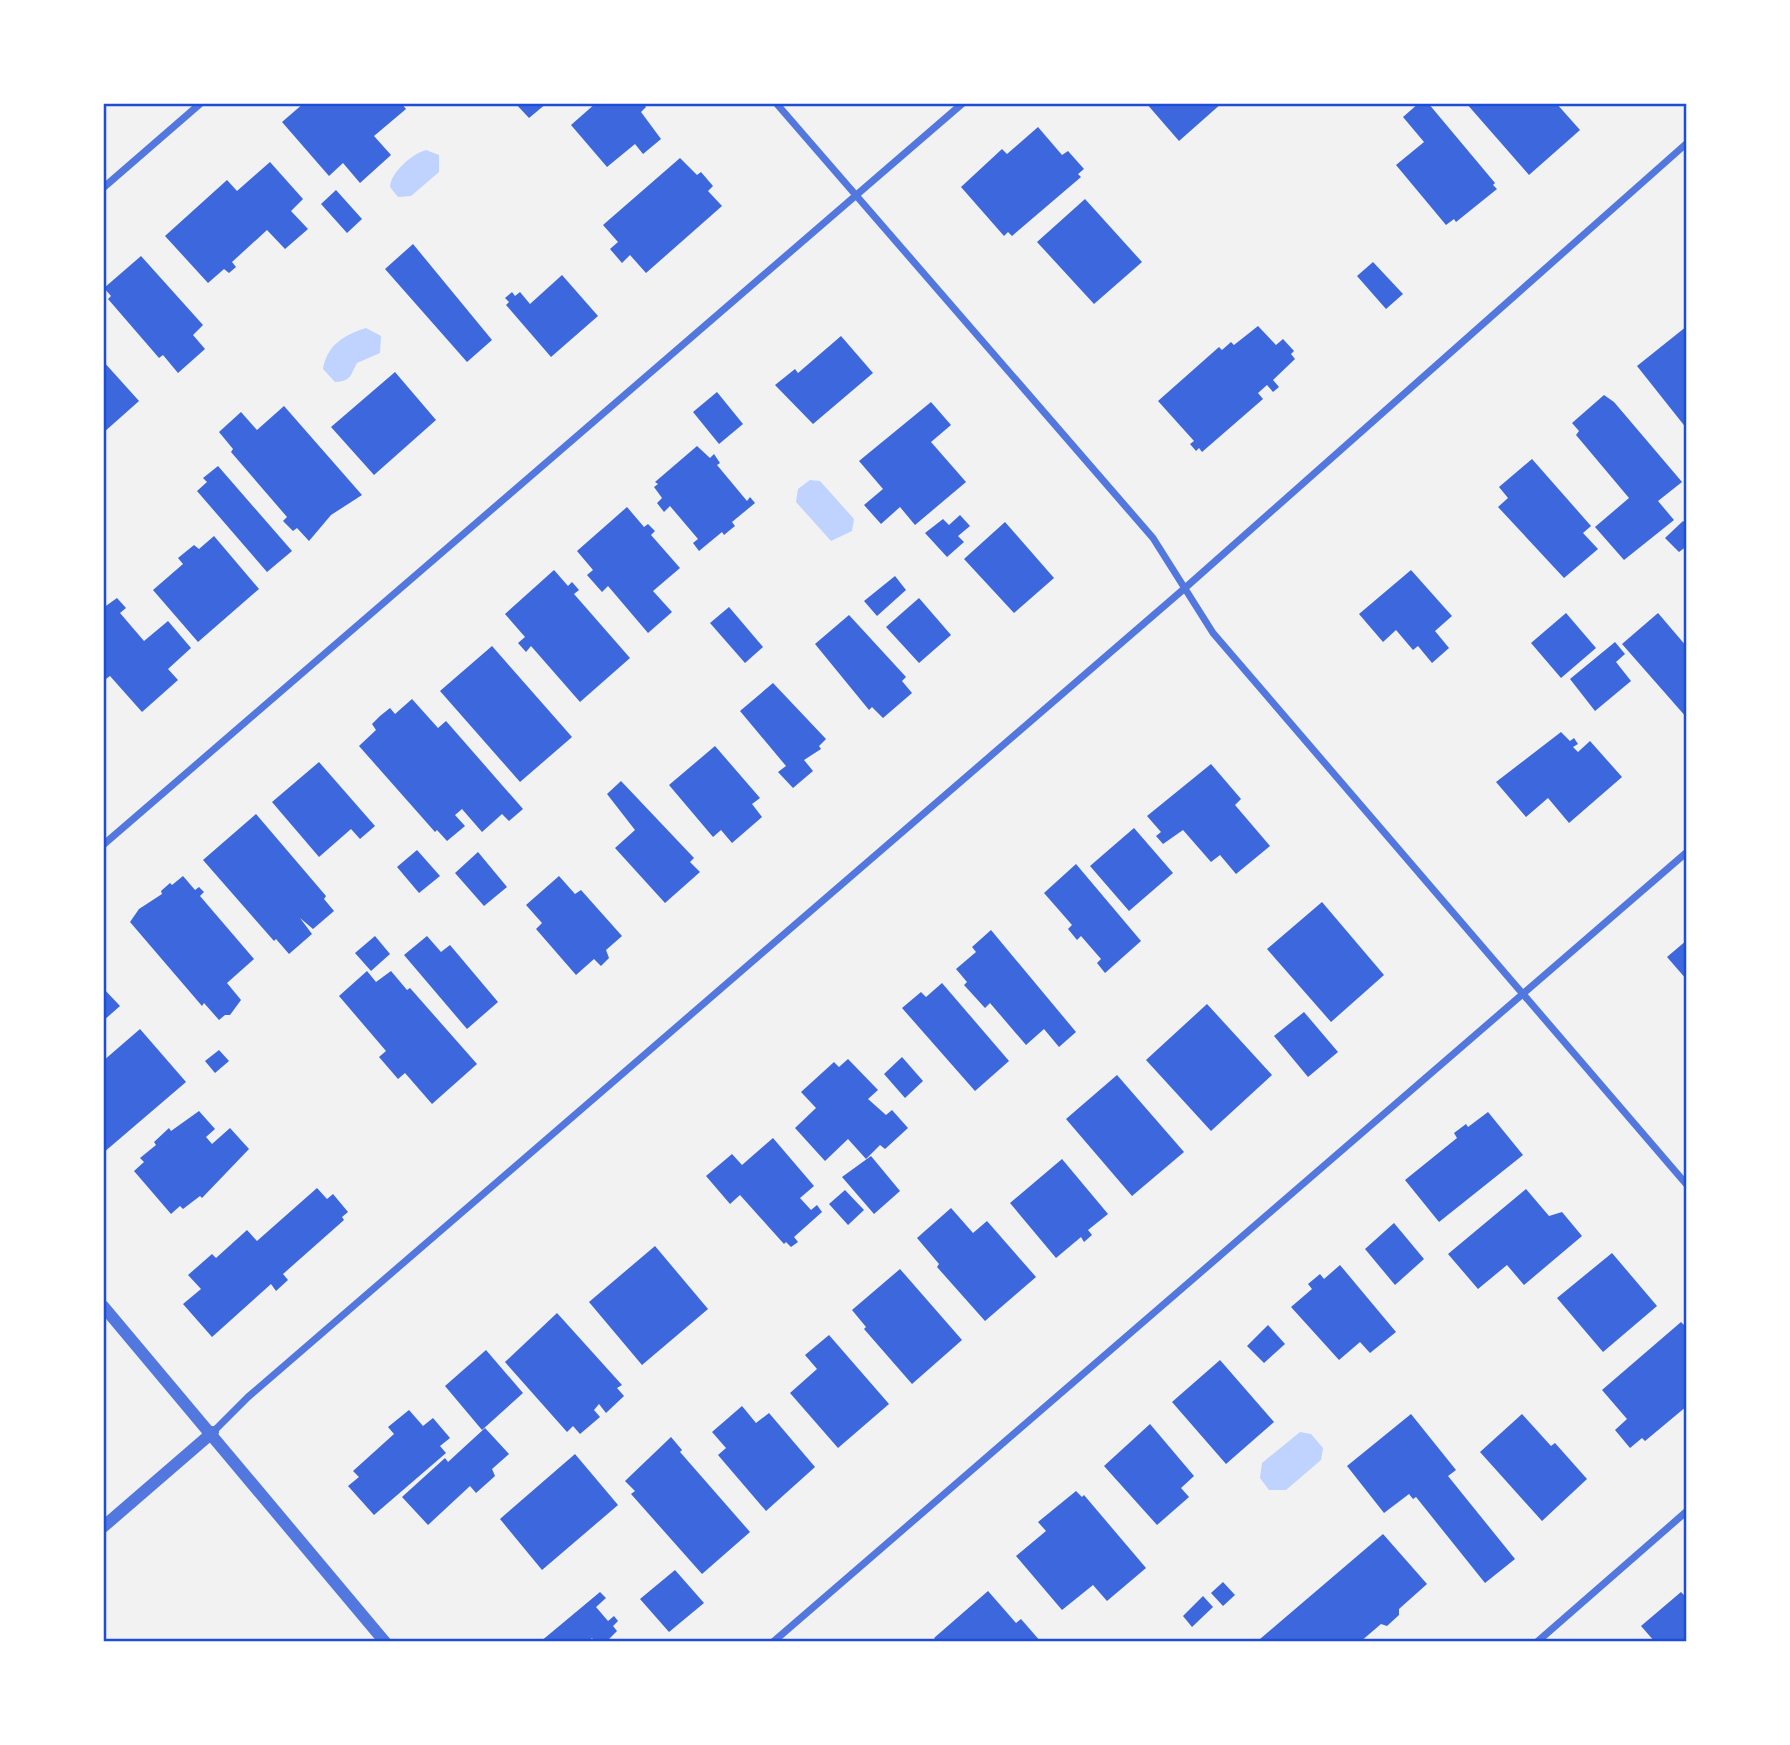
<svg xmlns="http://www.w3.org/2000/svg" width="1790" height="1745" font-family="Helvetica,sans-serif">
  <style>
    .water { fill: #bfd3fe }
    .building { fill: #3d67dc }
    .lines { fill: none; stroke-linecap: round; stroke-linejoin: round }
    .minor { stroke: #5277de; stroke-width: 7 }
    .tertiary { stroke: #5277de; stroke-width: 12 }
    .neatline { fill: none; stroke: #1d4ed8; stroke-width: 2.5 }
  </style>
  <rect width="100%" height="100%" fill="#f2f2f2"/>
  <path class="water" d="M426,150l13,5v17l-28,24 -13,1 -8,-10c1,-15 22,-33 36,-37z
    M366,328l15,8 -1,17 -23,10c-7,12 -5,18 -22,19l-12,-13c4,-24 21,-34 43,-41z
    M810,480l10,1 34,38 -2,12 -21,10 -35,-39 2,-13z
    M1300,1432l11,2 12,14 -2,12 -35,30h-17l-9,-12 2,-15z"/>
  <path class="building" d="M304,103h97l5,6 -32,27 17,19 -31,28 -17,-20 -14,13 -47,-54z
    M515,103h32l-18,15z
    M596,103h47l3,4 -5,5 20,27 -18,15 -8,-10 -28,23 -36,-42z
    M1146,103h76l-43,38z
    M1419,103h9l67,80 -2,2 4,4 -41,33 -2,-3 -8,6 -50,-60 28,-23 -21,-25z
    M1466,103h90l24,27 -51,45z
    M1038,127l24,28 6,-4 16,18 -6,5 3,3 -69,59 -4,-4 -4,4 -43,-49 41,-38 5,5z
    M680,158l17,17 4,-3 12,14 -5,5 14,15 -76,67 -16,-18 -8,8 -12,-14 8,-7 -15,-17z
    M270,162l33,37 -12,12 17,18 -23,20 -18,-19 -35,32 4,5 -7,6 -5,-4 -16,14 -43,-47 62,-56 10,11z
    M336,190l26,29 -15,14 -26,-29z
    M1085,199l57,63 -48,42 -57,-62z
    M413,244l79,96 -25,22 -82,-93z
    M141,256l62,69 -10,10 12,14 -27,24 -15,-18 -4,3 -51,-59 3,-3 -7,-8z
    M1373,262l30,32 -17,15 -29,-33z
    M562,275l36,41 -47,41 -45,-52 3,-3 -4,-4 7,-6 3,4 5,-4 10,12z
    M1258,326l18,19 7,-6 11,12 -3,3 4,5 -22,21 6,7 -6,5 -6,-7 -9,8 5,6 -61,53 -3,-4 -3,3 -6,-7 4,-3 -36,-40 61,-54 3,3 9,-8 3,3z
    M1687,326v103l-50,-63z
    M841,336l32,37 -60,51 -38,-39 20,-16 3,4z
    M103,361l36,40 -36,32z
    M395,372l41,48 -62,55 -43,-48z
    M717,392l26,32 -24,20 -26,-32z
    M1604,395l10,7 68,80 -24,19 16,19 -50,40 -29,-33 34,-29 -53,-63 3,-4 -7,-8z
    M931,402l20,23 -20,17 35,40 -51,43 -15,-18 -19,17 -17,-19 19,-16 -24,-28z
    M284,406l78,89 -31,20 -22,26 -12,-13 -4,3 -10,-10 4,-4 -56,-65 2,-3 -14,-17 22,-20 16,18z
    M697,446l13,12 4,-4 6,9 -3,2 30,36 3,-4 5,6 -23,19 3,4 -5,4 -6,5 -2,-3 -23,19 -6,-8 5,-4 -28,-33 -6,6 -7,-9 5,-5 -8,-11 4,-3 -3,-2z
    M1532,459l59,67 -8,7 15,16 -34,29 -66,-71 10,-9 -9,-11z
    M218,466l74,85 -25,21 -70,-81 10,-9 -4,-4z
    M627,507l17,20 4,-3 7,7 -4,4 29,33 -27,23 19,21 -24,21 -40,-47 -6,6 -15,-17 6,-5 -16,-19z
    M960,515l10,11 -12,10 6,6 -17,15 -22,-24 18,-14 6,6z
    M1683,521l4,3v22l-8,6 -14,-14z
    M1005,522l49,56 -40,35 -50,-54z
    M214,536l45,53 -61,53 -45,-52 30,-26 -5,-6 16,-13 5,4z
    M554,570l14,16 4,-4 7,8 -5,4 56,64 -50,44 -49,-56 -5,6 -8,-9 7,-6 -20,-23z
    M1411,570l41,46 -17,15 14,17 -17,15 -14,-17 -5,4 -17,-20 -13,12 -24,-28z
    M895,576l11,14 -29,26 -13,-15z
    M117,598l9,10 -6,5 24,28 24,-20 23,27 -23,21 10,11 -36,32 -32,-36 -7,5v-73z
    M919,598l32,37 -32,28 -33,-36z
    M729,607l34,40 -18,16 -35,-40z
    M1566,613l30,35 -35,30 -30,-35z
    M1658,613l29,34v71l-65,-74z
    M849,615l57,62 -4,4 10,12 -29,25 -11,-11 -3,3 -54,-66z
    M1615,642l10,12 -9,8 15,19 -36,30 -25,-32z
    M492,646l80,91 -52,45 -80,-91z
    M773,683l53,56 -7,7 2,3 -17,11 9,11 -20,17 -15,-16 8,-6 -46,-55z
    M412,699l26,29 8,-7 77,88 -14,12 -7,-7 -20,18 -20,-23 -7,6 10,11 -18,15 -10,-11 -2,2 -76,-86 17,-16 -4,-6 8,-8 10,-8 5,6z
    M1561,732l9,9 4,-3 4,6 -5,3 5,5 12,-11 32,36 -53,46 -21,-25 -22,19 -30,-35z
    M715,746l45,52 -8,6 10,13 -30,26 -11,-13 -8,7 -44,-52z
    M319,762l56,64 -15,13 -9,-10 -32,28 -47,-55z
    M1211,764l30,35 -6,6 35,41 -34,28 -16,-19 -9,7 -28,-32 -20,14 -7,-8 5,-4 -14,-16z
    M621,781l73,77 -4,4 10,10 -35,31 -50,-55 20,-18 -28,-36z
    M256,814l70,82 -2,3 10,12 -21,18 -13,-11 12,16 -23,20 -13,-15 -2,2 -71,-81z
    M1134,828l39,45 -44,38 -39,-45z
    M417,850l23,26 -21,17 -22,-26z
    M478,852l29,35 -23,19 -29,-33z
    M1076,864l65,77 -36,32 -8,-10 4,-4 -20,-23 -4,4 -9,-11 4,-4 -28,-32z
    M183,876l12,14 4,-3 5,5 -4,4 54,63 -27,24 14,17 -11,15h-5l-6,5 -15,-17 -2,3 -72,-84 9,-13 23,-15 -1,-3 9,-8 2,2z
    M559,876l16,18 6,-4 41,46 -16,14 3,8 -8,8 -7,-7 -18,16 -40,-46 6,-6 -16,-18z
    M1322,902l62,73 -53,47 -64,-73z
    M991,930l85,102 -17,15 -15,-18 -18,16 -36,-42 -5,5 -21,-23 3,-3 -11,-13 20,-17 -4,-5z
    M375,936l15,18 -19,17 -16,-18z
    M427,936l14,16 9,-7 48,57 -31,27 -63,-74z
    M1687,940v40l-20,-23z
    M367,971l9,11 15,-11 16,19 3,-2 67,76 -45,40 -27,-31 -7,6 -19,-22 7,-6 -47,-55z
    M942,983l67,78 -34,30 -73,-83 19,-16 5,5z
    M103,988l17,18 -17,15z
    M1207,1004l65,71 -61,56 -65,-71z
    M1304,1012l34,40 -30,25 -34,-41z
    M140,1029l46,53 -83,71v-92z
    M219,1050l10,11 -14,12 -10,-12z
    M902,1057l21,24 -18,17 -21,-24z
    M848,1059l30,31 -10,9 18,16 6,-5 16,18 -23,21 -5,-4 -14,14 -18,-20 -23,22 -30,-33 21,-20 -15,-16 33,-30 5,5z
    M1117,1075l67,77 -52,44 -66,-77z
    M199,1111l16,18 -9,8 6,7 18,-16 19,21 -47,49 -2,-2 -17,13 -3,-3 -9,8 -37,-43 10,-9 -4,-4 16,-13 -2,-3 15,-14 2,3z
    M1488,1112l35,43 -84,67 -34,-42 52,-42 -3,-5 12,-9 2,3z
    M773,1138l41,48 -14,12 11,12 6,-5 5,7 -28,25 4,5 -7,5 -5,-5 -2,2 -44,-49 -10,9 -24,-28 26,-22 10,11z
    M871,1156l29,35 -26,23 -32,-37z
    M1062,1159l46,55 -20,16 4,5 -8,7 -3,-5 -25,21 -46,-55z
    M317,1188l10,11 6,-5 15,18 -6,5 2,3 -61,54 5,6 -12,11 -5,-7 -59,53 -29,-33 18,-15 -13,-14 24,-21 4,4 31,-28 10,11z
    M1526,1189l23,27 13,-4 20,24 -58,49 -17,-20 -29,24 -30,-35z
    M845,1190l19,20 -16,15 -19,-21z
    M951,1208l22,25 14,-12 49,56 -51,44 -48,-54 2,-3 -22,-26z
    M1394,1223l30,36 -29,26 -30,-36z
    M655,1246l53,63 -66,56 -53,-63z
    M1612,1253l45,53 -54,46 -46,-54z
    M1340,1265l56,67 -26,21 -10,-11 -21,18 -48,-53 21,-18 -4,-5 12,-10 4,5z
    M900,1269l62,71 -50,44 -48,-55 2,-2 -14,-17z
    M557,1313l65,72 -5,3 7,8 -18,17 -7,-9 -5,6 6,7 -20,17 -7,-8 -6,6 -62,-70z
    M1681,1322l6,6v78l-42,35 -3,-3 -12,10 -15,-18 12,-11 -25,-29z
    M1268,1325l17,19 -21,19 -17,-17z
    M829,1335l60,69 -51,44 -48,-55 27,-24 -12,-14z
    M486,1350l37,43 -41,37 -37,-44z
    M1220,1360l54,62 -48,42 -54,-62z
    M742,1406l14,17 13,-10 46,54 -49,44 -48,-56 8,-7 -14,-16z
    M409,1410l14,16 10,-8 17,20 -10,8 6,7 -72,62 -26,-29 11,-9 -6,-6 41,-37 -6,-7z
    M1411,1414l45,56 -8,6 67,83 -30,24 -69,-86 -3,2 -4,-5 -25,19 -37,-47z
    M1522,1414l29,32 4,-3 32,36 -45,42 -62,-69z
    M1150,1424l44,52 -13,12 8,9 -32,28 -53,-59z
    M485,1428l24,26 -17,15 3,7 -19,17 -6,-7 -42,39 -26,-28 43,-39 3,4z
    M671,1437l11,13 -2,2 70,80 -48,42 -71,-80 4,-3 -10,-10z
    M575,1454l43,51 -76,65 -42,-51z
    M1076,1491l6,6 2,-2 62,73 -39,33 -14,-16 -31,25 -46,-54 30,-25 -8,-9z
    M1383,1534l44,50 -28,25v6l-12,11 -6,-2 -21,18h-97l-3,-3z
    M675,1570l29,33 -35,29 -29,-33z
    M1223,1582l12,13 -12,11 -12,-13z
    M988,1591l28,32 5,-4 20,23h-103l-4,-4z
    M600,1592l6,6 -10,9 12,14 6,-5 4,5 -5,5 4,5 -11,11h-11l-3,-4 -5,4h-47z
    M1681,1592l6,6v44h-32l-14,-16z
    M1203,1596l10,11 -21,20 -9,-11z"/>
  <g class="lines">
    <path class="minor" d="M776,103l377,435 60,95 474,552
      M103,188l98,-85
      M103,845l860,-742
      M213,1432l35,-35 937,-809 502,-445
      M773,1642l914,-790
      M1537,1642l150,-131"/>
    <path class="tertiary" d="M103,1306l282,336
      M103,1527l110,-95"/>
  </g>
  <rect width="1790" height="1745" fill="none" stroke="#ffffff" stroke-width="210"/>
  <rect x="105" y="105" width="1580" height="1535" class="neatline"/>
</svg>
